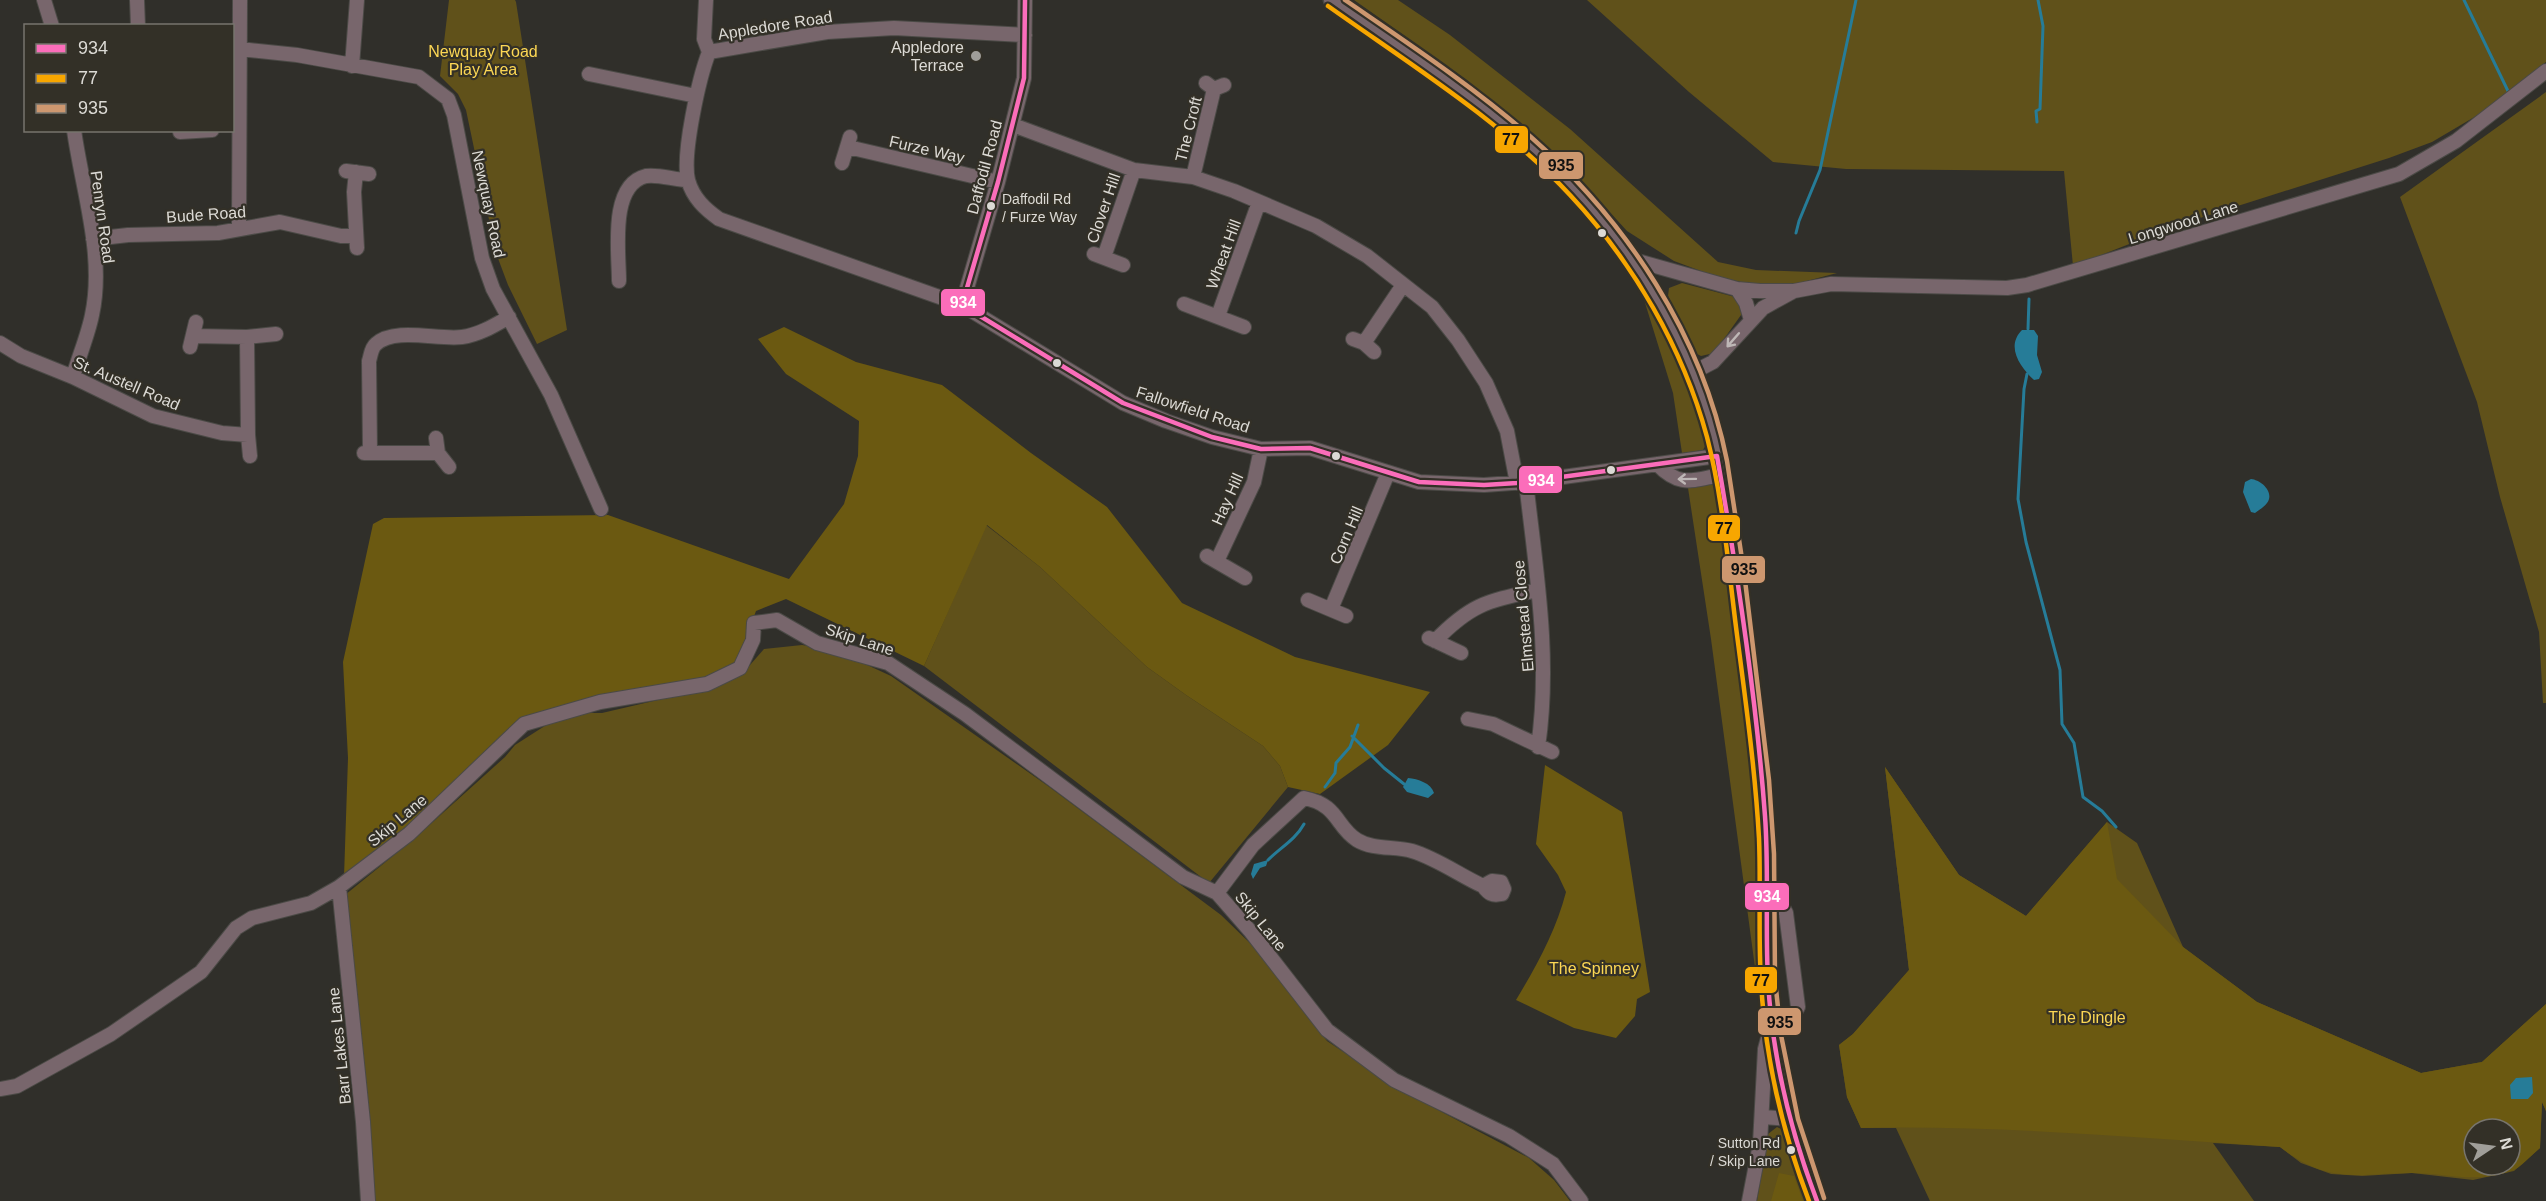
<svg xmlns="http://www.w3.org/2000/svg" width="2546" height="1201" font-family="Arial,sans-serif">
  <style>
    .green { fill: #60511a; fill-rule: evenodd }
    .forest { fill: #6b5911; fill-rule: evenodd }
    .water { fill: #267c98 }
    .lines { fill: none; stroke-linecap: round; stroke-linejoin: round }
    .stream { stroke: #267c98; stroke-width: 3 }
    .minor-casing { stroke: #4b4a46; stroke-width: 16 }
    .major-casing { stroke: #4b4a46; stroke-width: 19 }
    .minor { stroke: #78666c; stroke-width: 14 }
    .major { stroke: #78666b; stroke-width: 16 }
    .bus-1-casing { stroke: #333027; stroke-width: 9 }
    .bus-2-casing { stroke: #333027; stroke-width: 9 }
    .bus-3-casing { stroke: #333027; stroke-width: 9 }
    .bus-1 { stroke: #fb6dba; stroke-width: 4.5 }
    .bus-2 { stroke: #f7a600; stroke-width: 4.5 }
    .bus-3 { stroke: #cd976f; stroke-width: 4.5 }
    .oneway { stroke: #beb7b6 }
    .poi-dot { fill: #a09e99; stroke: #333027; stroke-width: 2 }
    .bus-dot { fill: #dcdad5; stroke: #333027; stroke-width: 2 }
    .labels { text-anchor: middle; stroke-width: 4.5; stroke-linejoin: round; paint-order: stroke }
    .bus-label { font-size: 14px; fill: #dcdad5; stroke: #333027; text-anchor: start }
    .street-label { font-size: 16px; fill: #dcdad5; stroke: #333027 }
    .poi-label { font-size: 16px; fill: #dcdad5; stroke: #333027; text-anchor: end }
    .park-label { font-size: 16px; fill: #fcd754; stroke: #333027 }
    .line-badge { stroke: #333027; stroke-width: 2 }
    .badge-label { font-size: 16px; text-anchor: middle; font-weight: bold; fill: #fff }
    .pale-badge-label { font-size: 16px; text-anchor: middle; font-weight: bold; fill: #111 }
  </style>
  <rect width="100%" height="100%" fill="#302f2a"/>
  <path class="green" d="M449,0h66l1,2 51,328 -30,14 -29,-59 -12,-32 -30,-143 -8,-16 -18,-18z
    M1354,0h44l52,35 120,94 148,133 38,8 81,3 -53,14 -32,-2 -43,-11 -35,-13 -47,-30 -64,-70 -96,-81z
    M1587,0h959v62l-58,47 -56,33 -43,16 -211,67 -105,41 -9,-95 -218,-2 -73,-7 -84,-70z
    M2546,92v611h-3l-4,-71 -39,-135 -23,-95 -77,-205z
    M1682,283l53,14c5,5 7,10 6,18l-27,38 -13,3 -4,-2 -29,-58 1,-8z
    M1641,290l30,52 37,99 -5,9 -21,3 -9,-60z
    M1709,483l8,1 6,33 38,319 -5,139 -45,-336 -23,-151z
    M986,525l54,42 107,100 39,28 77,51 17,20 8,21 -79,96 -285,-217z
    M802,645l35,6 54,25 157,110 173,129 35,34 71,92 77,51 125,66 25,22 16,21h-1197l-7,-121 -21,-185 70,-57 90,-81 10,-12 50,-32h37l103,-24 38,-16 21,-24z
    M1885,767l74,108 67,41 81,-94 30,21 46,104 74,55 164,71 61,-11 64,-58v107l-4,-9 -2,46 -26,23 -41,9 -61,-7 -50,3 -31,-2 -30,-11 -21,-16 -67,-4 41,58h-324l-34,-73h-35l-14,-31 -8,-52 14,-11 56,-64zM2474,1129h36v36h-36z
    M1777,1127l8,4 24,70h-52l11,-67z"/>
  <path class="forest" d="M784,327l72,35 86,23 89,68 76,54 75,96 113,54 135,35 -42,53 -68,49 -32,-7 -8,-21 -17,-20 -77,-51 -39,-28 -107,-100 -53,-42 -63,141 -138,-67 -30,12 -19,51 -31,17 -179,39 -120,112 -63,47 4,-119 -5,-96 30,-138 11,-6 224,-3 181,64 55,-75 14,-48 1,-35 -73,-47 -28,-35z
    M1545,765l77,47 28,180 -13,7 -2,17 -19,22 -42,-10 -58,-28c21,-35 40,-69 50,-108l-8,-17 -22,-31z
    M1885,767l74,108 67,41 81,-94 10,57 66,68 74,55 164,71 61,-11 64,-58v107l-4,-9 -2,46c-9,7 -19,20 -29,23 -38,13 -63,2 -100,2 -56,1 -83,11 -131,-26 -140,-9 -279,-22 -419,-19l-14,-31 -8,-52 14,-11 56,-64zM2474,1129h36v36h-36z
    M1779,1173l15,3 9,25h-32z"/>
  <path class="water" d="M2022,330h12l4,6 -1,19 5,17 -3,7 -5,1c-13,-12 -29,-33 -12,-50z
    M2251,479c10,1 24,13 16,24 -3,4 -8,7 -12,10l-4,-1 -8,-20 2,-10z
    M1408,778c10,1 23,5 26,15l-6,5 -21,-6 -4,-5z
    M1268,860l-2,6 -6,2 -7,11 -2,-5 3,-10z
    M2532,1077l1,16 -5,6h-17l-1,-14 6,-7z"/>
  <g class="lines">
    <path class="stream" d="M2464,0l44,91
      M2037,122l-1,-11 4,-2 3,-83 -5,-26
      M1796,233l3,-12 21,-51 36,-170
      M2028,329l1,-30
      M2027,374l-3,15 -6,110 8,43 34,128 2,54 12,19 9,54 19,14 14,16
      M1352,736l32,32 20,16
      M1325,787l10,-14 1,-10 14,-16 8,-22
      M1268,860c12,-12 28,-21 36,-36"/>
    <g class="minor-casing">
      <path id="minor" d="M44,0l8,26
        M137,0l1,26
        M706,0l-2,39 5,13
        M240,49l57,6 122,22 29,22 6,16 28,143 11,31 58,106 50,114
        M709,52c-10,26 -27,102 -21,128 5,18 17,29 31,39l243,86 161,98 43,18 46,16 49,12 49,-1 109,34 65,3 42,-3 191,-26
        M709,52l118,-20 67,-4 131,7
        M352,66l5,-66
        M589,74l107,22
        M1206,83l8,6 10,-4
        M1013,125l121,45 59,7 41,14 82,35 51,30 65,51 26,33 28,43 21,48 10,52
        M180,132l32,-2
        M848,147l150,35
        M842,163l8,-26
        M346,171l23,3
        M356,172l-2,20 3,56
        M1193,177l21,-88
        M239,229l1,-229
        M93,239l35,-4 90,-2 62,-11 61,14h15
        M1094,254l29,11
        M1104,257l30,-87
        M1634,260l103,29 23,2h34l37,-7 176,4 20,-3 372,-111 57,-33 90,-70
        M619,281c0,-29 -10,-96 27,-105 13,-2 29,4 42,4
        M1737,289l9,14 5,17
        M1184,304l60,23
        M962,305l36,-123 26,-104 1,-78
        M1218,316l41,-114
        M193,336l54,1 29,-3
        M247,337l1,98 2,21
        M1353,339l11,4 10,9
        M0,343l21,13 52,21 80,39 69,17 26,2
        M1364,343l39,-58
        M190,347l6,-25
        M1692,373l21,-11 50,-54 29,-16
        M73,377c6,-21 15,-42 19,-62 13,-60 -10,-126 -18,-185
        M436,438l2,15 11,14
        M370,452l-1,-91c2,-6 2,-13 7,-17 19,-17 61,-4 86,-7 17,-2 33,-12 47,-20
        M364,453h74
        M1657,464c23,24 35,16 64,11
        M1526,482c10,89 25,176 12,265
        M1207,556l38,22
        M1217,561l37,-79 7,-33
        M1308,600l38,16
        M1331,609l57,-136
        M1429,638l32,15
        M1435,641c37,-38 53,-40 103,-51
        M1468,719l25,5 59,28
        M339,887l24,235 5,79
        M1217,893l36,-48 51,-47c35,7 31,28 53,42 16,10 38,6 55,11 26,8 47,24 71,35l9,-5 9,1 3,7 -2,5c-10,2 -13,0 -19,-8
        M0,1089l17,-3 94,-52 90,-62 35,-44 16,-10 59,-15 28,-16 70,-53 115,-110 76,-22 107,-18 33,-16 13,-28 1,-17 23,-3 40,23 71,20 77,51 218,163 34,16 34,39 76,98 67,50 115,56 44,28 28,37
        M1763,1117l27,2
        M1749,1201l11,-57 5,-95 3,-11 23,-19 7,-12 -12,-94 -4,-8 -15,-6"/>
    </g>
    <g class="major-casing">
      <path id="major" d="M1332,0c75,53 153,102 220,166 63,60 111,133 143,215 7,19 15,39 20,59 12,58 19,118 27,177 9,72 20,146 24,219 3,48 0,96 2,144 5,75 21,152 49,221"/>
    </g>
    <use href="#minor" class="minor"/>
    <use href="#major" class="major"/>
    <g class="bus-1-casing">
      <path id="bus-1" d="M1025,0l-1,78 -26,104 -36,123 161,98 89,34 49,12 49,-1 109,34 65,3 33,-2 200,-27c21,120 39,239 48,360 4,55 0,109 3,164 4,76 22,150 49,221"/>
    </g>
    <g class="bus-2-casing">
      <path id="bus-2" d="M1328,6c83,59 172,114 242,189 63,67 113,153 137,242 16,62 21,127 29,190 9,70 19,140 23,211 2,47 -1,96 2,143 4,76 21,150 48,220"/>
    </g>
    <g class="bus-3-casing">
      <path id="bus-3" d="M1345,0c64,44 129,87 187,138 95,84 170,197 195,323l17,111 25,208 5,74 1,126 6,55 17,84 26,79"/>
    </g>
    <use href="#bus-1" class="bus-1"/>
    <use href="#bus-2" class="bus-2"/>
    <use href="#bus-3" class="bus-3"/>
  </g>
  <defs><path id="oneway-shaft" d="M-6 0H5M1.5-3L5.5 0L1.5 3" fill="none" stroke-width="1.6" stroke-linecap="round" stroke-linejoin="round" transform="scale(1.5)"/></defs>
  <g class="oneway">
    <use href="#oneway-shaft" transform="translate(1733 340) rotate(131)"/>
    <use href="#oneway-shaft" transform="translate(1687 479) rotate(179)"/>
  </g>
  <circle class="poi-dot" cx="976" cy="56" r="6"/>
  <g class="bus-dot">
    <circle cx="991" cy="206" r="5"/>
    <circle cx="1602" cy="233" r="5"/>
    <circle cx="1057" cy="363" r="5"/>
    <circle cx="1336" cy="456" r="5"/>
    <circle cx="1611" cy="470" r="5"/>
    <circle cx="1791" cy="1150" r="5"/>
  </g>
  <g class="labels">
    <g class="bus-label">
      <text x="1002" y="204">Daffodil Rd<tspan x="1002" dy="18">/ Furze Way</tspan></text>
      <text x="1780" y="1148" text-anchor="end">Sutton Rd<tspan x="1780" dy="18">/ Skip Lane</tspan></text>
    </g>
    <g class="street-label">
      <text transform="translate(775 25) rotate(-9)" y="6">Appledore Road</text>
      <text transform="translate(1188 129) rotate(-76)" y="6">The Croft</text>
      <text transform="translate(927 149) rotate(13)" y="6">Furze Way</text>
      <text transform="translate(984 167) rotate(-75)" y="6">Daffodil Road</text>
      <text transform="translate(489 204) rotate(78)" y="6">Newquay Road</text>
      <text transform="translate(1103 208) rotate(-71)" y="6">Clover Hill</text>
      <text transform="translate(206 214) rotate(-4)" y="6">Bude Road</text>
      <text transform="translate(103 217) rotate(82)" y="6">Penryn Road</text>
      <text transform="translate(2183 222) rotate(-17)" y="6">Longwood Lane</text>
      <text transform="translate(1223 254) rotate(-70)" y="6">Wheat Hill</text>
      <text transform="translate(127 383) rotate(23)" y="6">St. Austell Road</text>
      <text transform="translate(1193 409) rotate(18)" y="6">Fallowfield Road</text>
      <text transform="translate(1227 499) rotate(-66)" y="6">Hay Hill</text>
      <text transform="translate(1346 535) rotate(-67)" y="6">Corn Hill</text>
      <text transform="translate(1523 616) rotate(-95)" y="6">Elmstead Close</text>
      <text transform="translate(860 639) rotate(18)" y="6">Skip Lane</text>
      <text transform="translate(397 820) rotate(-40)" y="6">Skip Lane</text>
      <text transform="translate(1261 921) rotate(51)" y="6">Skip Lane</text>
      <text transform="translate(339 1046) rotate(-96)" y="6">Barr Lakes Lane</text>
    </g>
    <g class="poi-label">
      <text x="964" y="53">Appledore<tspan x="964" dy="18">Terrace</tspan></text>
    </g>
    <g class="park-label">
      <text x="483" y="57">Newquay Road<tspan x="483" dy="18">Play Area</tspan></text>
      <text x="1594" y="974">The Spinney</text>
      <text x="2087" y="1023">The Dingle</text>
    </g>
  </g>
  <g class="line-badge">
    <rect x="1494" y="125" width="35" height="29" rx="6" fill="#f7a600"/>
    <rect x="1538" y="151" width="46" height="29" rx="6" fill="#cd976f"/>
    <rect x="940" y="288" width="46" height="29" rx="6" fill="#fb6dba"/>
    <rect x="1518" y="465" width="45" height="29" rx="6" fill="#fb6dba"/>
    <rect x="1707" y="514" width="34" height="28" rx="6" fill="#f7a600"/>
    <rect x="1721" y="555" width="45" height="29" rx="6" fill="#cd976f"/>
    <rect x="1744" y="882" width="46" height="29" rx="6" fill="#fb6dba"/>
    <rect x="1744" y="966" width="34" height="28" rx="6" fill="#f7a600"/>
    <rect x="1757" y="1007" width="45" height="29" rx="6" fill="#cd976f"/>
  </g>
  <g class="badge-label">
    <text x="963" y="308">934</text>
    <text x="1541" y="486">934</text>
    <text x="1767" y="902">934</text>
  </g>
  <g class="pale-badge-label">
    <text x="1511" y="145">77</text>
    <text x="1561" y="171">935</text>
    <text x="1724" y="534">77</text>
    <text x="1744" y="575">935</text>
    <text x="1761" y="986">77</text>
    <text x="1780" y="1028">935</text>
  </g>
  <rect x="24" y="24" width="210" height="108" fill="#333027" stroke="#77746d" stroke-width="1.5"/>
  <rect x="36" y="44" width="30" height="9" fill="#fb6dba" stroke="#77746d" stroke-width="1.5"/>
  <text x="78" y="54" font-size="18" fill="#dcdad5">934</text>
  <rect x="36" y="74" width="30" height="9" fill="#f7a600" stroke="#77746d" stroke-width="1.5"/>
  <text x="78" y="84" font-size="18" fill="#dcdad5">77</text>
  <rect x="36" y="104" width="30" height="9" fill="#cd976f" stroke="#77746d" stroke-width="1.5"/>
  <text x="78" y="114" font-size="18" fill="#dcdad5">935</text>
  <g transform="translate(2492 1147) rotate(77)"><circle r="28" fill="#333027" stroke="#77746d" stroke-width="1.5"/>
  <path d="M0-4.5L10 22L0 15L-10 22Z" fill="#a09e99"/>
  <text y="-9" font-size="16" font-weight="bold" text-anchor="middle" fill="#dcdad5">N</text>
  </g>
</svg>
